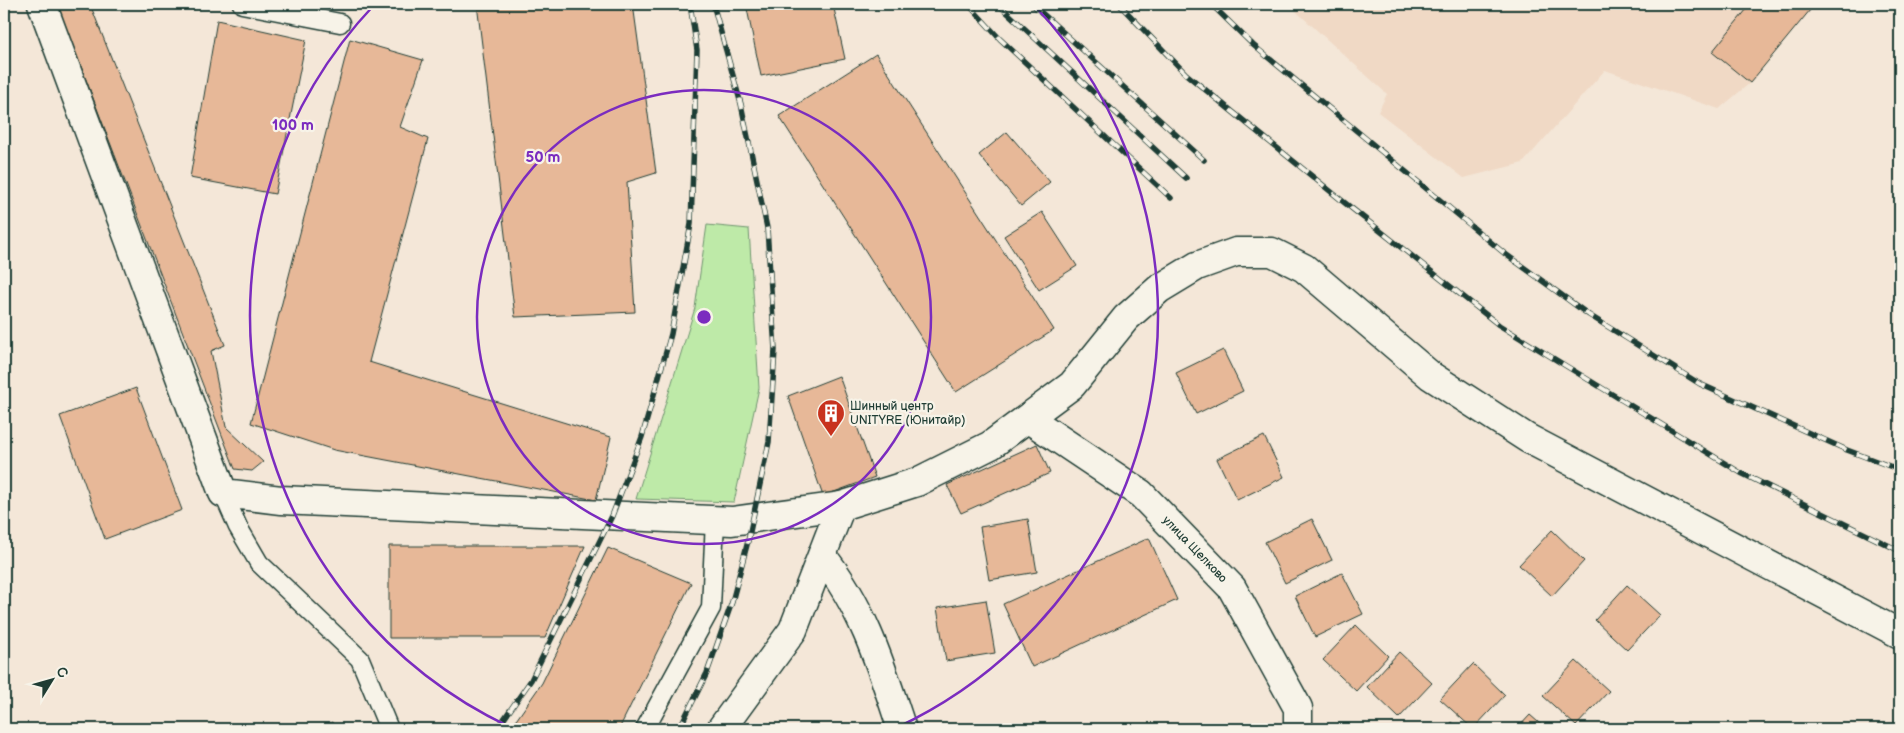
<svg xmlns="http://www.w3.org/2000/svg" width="1904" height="733" font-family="'Balsamiq Sans',sans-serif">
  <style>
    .built { fill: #f0d9c5 }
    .green { fill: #beeaa8; stroke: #6e946e }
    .building { fill: #e7b898; stroke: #1f3d34 }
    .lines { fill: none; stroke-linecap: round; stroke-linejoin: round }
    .service-casing { stroke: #1f3d34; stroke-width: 21 }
    .minor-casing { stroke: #1f3d34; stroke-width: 31 }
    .tertiary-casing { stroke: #1f3d34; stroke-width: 31 }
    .service { stroke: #f7f3e8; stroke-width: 18 }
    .minor { stroke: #f7f3e8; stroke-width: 28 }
    .tertiary { stroke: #f7f3e8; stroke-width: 28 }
    .rail-casing { stroke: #1f3d34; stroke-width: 5.5 }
    .rail { stroke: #f7f3e8; stroke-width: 4; stroke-dasharray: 11; stroke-linecap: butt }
    .ring { fill: none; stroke: #7b2cbf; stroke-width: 2.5 }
    .labels { text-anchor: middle; stroke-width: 4.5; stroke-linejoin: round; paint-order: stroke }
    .poi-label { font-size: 12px; fill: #1f3d34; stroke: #f7f3e8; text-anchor: start }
    .street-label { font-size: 12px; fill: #1f3d34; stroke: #f7f3e8 }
    .centre { fill: #7b2cbf; stroke: #f7f3e8; stroke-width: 2.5 }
    .ring-label { font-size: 15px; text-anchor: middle; font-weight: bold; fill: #7b2cbf; stroke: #f7f3e8; stroke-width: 4.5; stroke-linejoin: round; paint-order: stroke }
  </style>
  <rect width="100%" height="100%" fill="#f4e7d8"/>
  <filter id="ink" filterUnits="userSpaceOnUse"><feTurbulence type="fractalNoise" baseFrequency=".02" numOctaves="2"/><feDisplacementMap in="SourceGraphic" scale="10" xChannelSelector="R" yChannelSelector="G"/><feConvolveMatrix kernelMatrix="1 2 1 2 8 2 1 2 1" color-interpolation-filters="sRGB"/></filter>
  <g filter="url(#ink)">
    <path class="built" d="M1288,4h527l-65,79 -31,26 -114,-39 -82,93 -59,15 -86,-66 9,-18z"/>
    <path class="green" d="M707,225l42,4 10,159 -25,114 -98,-3 59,-191z"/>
    <path class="building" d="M57,4h33l135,341 -14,6 15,76 37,35 -11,9 -17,-2z
      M477,4h156l23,169 -29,9 8,130 -120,5z
      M746,4h87l12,55 -84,17z
      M1751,4h64l-65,79 -38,-31z
      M217,20l89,20 -31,154 -85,-16z
      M350,39l73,21 -23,67 28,12 -59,223 242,75 -15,63 -262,-50 -83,-27z
      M876,54l178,276 -98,62 -177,-276z
      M1007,132l43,50 -29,24 -42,-51z
      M1042,212l35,54 -38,24 -35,-54z
      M1223,350l20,41 -47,23 -20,-41z
      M839,376l36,101 -52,19 -35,-100z
      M136,388l46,122 -77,29 -45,-123z
      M1264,436l20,41 -47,23 -20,-41z
      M1037,444l13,29 -89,40 -14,-28z
      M1028,519l9,53 -48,8 -9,-53z
      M1312,519l20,41 -47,23 -20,-41z
      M1552,530l32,31 -32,35 -33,-31z
      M1149,538l28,62 -145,67 -29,-63z
      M389,546h196l-40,92h-156z
      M608,548l83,35 -72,146h-109l32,-46z
      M1342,573l21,41 -48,23 -20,-41z
      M1627,585l33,30 -33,35 -32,-30z
      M986,600l9,53 -49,8 -9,-53z
      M1356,625l32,31 -32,35 -33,-31z
      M1399,652l33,31 -33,35 -32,-31z
      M1576,661l33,30 -33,35 -33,-30z
      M1473,664l32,31 -32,34 -33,-30z
      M1530,715l16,14h-29z
      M332,722l3,7h-18z
      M1452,722l8,7h-15z"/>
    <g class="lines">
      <g class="service-casing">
        <path id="service" d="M242,4l98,19
          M223,493l15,34 21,36 101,96 29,70
          M645,729l66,-121 4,-88"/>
      </g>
      <g class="minor-casing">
        <path id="minor" d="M1029,419l112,75 91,94 66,120v21
          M822,556c41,50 60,113 80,173
          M721,729l72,-99 48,-124"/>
      </g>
      <g class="tertiary-casing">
        <path id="tertiary" d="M42,4l181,489 58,7 451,21 109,-15 76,-24 74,-37 81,-60 54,-67 33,-29 38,-23 39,-14h36l32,16 127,108 96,62 373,196"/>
      </g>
      <use href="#service" class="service"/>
      <use href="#minor" class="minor"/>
      <use href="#tertiary" class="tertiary"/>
      <g class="rail-casing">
        <path id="rail" d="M968,4l32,35 171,159
          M998,4l188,174
          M1032,4l172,156
          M1119,4l67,70 159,129 154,122 242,148 159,78
          M1211,4l42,41 251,208 85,62 111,69 147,66 53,20
          M497,729l34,-49 81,-164 30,-79 29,-103 20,-110 6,-174 -7,-46
          M679,729l28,-56 25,-71 16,-61 21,-99 6,-92 -8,-122 -26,-124 -28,-100"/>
      </g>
      <use href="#rail" class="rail"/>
    </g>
  </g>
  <g class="ring">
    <circle cx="704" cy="317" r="227"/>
    <path d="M512 728A454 454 0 0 1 375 4M1033 4A454 454 0 0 1 896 728"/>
  </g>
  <defs>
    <g id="building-pin" transform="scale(1.4375)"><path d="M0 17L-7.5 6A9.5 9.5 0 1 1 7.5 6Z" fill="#c8321e" stroke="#f7f3e8"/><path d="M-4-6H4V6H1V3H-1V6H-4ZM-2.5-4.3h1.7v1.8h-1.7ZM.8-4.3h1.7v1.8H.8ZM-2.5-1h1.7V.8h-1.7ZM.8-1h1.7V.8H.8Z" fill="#fff"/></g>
  </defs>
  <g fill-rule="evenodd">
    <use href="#building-pin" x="831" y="413"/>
  </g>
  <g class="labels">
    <g class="poi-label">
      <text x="850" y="410">Шинный центр<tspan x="850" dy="14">UNITYRE (Юнитайр)</tspan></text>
    </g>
    <g class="street-label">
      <text transform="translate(1195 549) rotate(46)" y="4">улица Щелково</text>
    </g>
  </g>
  <circle cx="704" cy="317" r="8" class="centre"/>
  <g class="ring-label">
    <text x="293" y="130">100 m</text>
    <text x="543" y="162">50 m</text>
  </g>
  <rect width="1904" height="733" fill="none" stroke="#f7f3e8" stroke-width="20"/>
  <rect x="10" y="10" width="1884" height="713" fill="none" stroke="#1f3d34" stroke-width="2" filter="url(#ink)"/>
  <g transform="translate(52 680) rotate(53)" stroke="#f7f3e8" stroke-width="4" paint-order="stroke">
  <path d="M0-4L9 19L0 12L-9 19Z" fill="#1f3d34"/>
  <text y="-8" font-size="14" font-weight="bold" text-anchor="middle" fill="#1f3d34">С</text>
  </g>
</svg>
